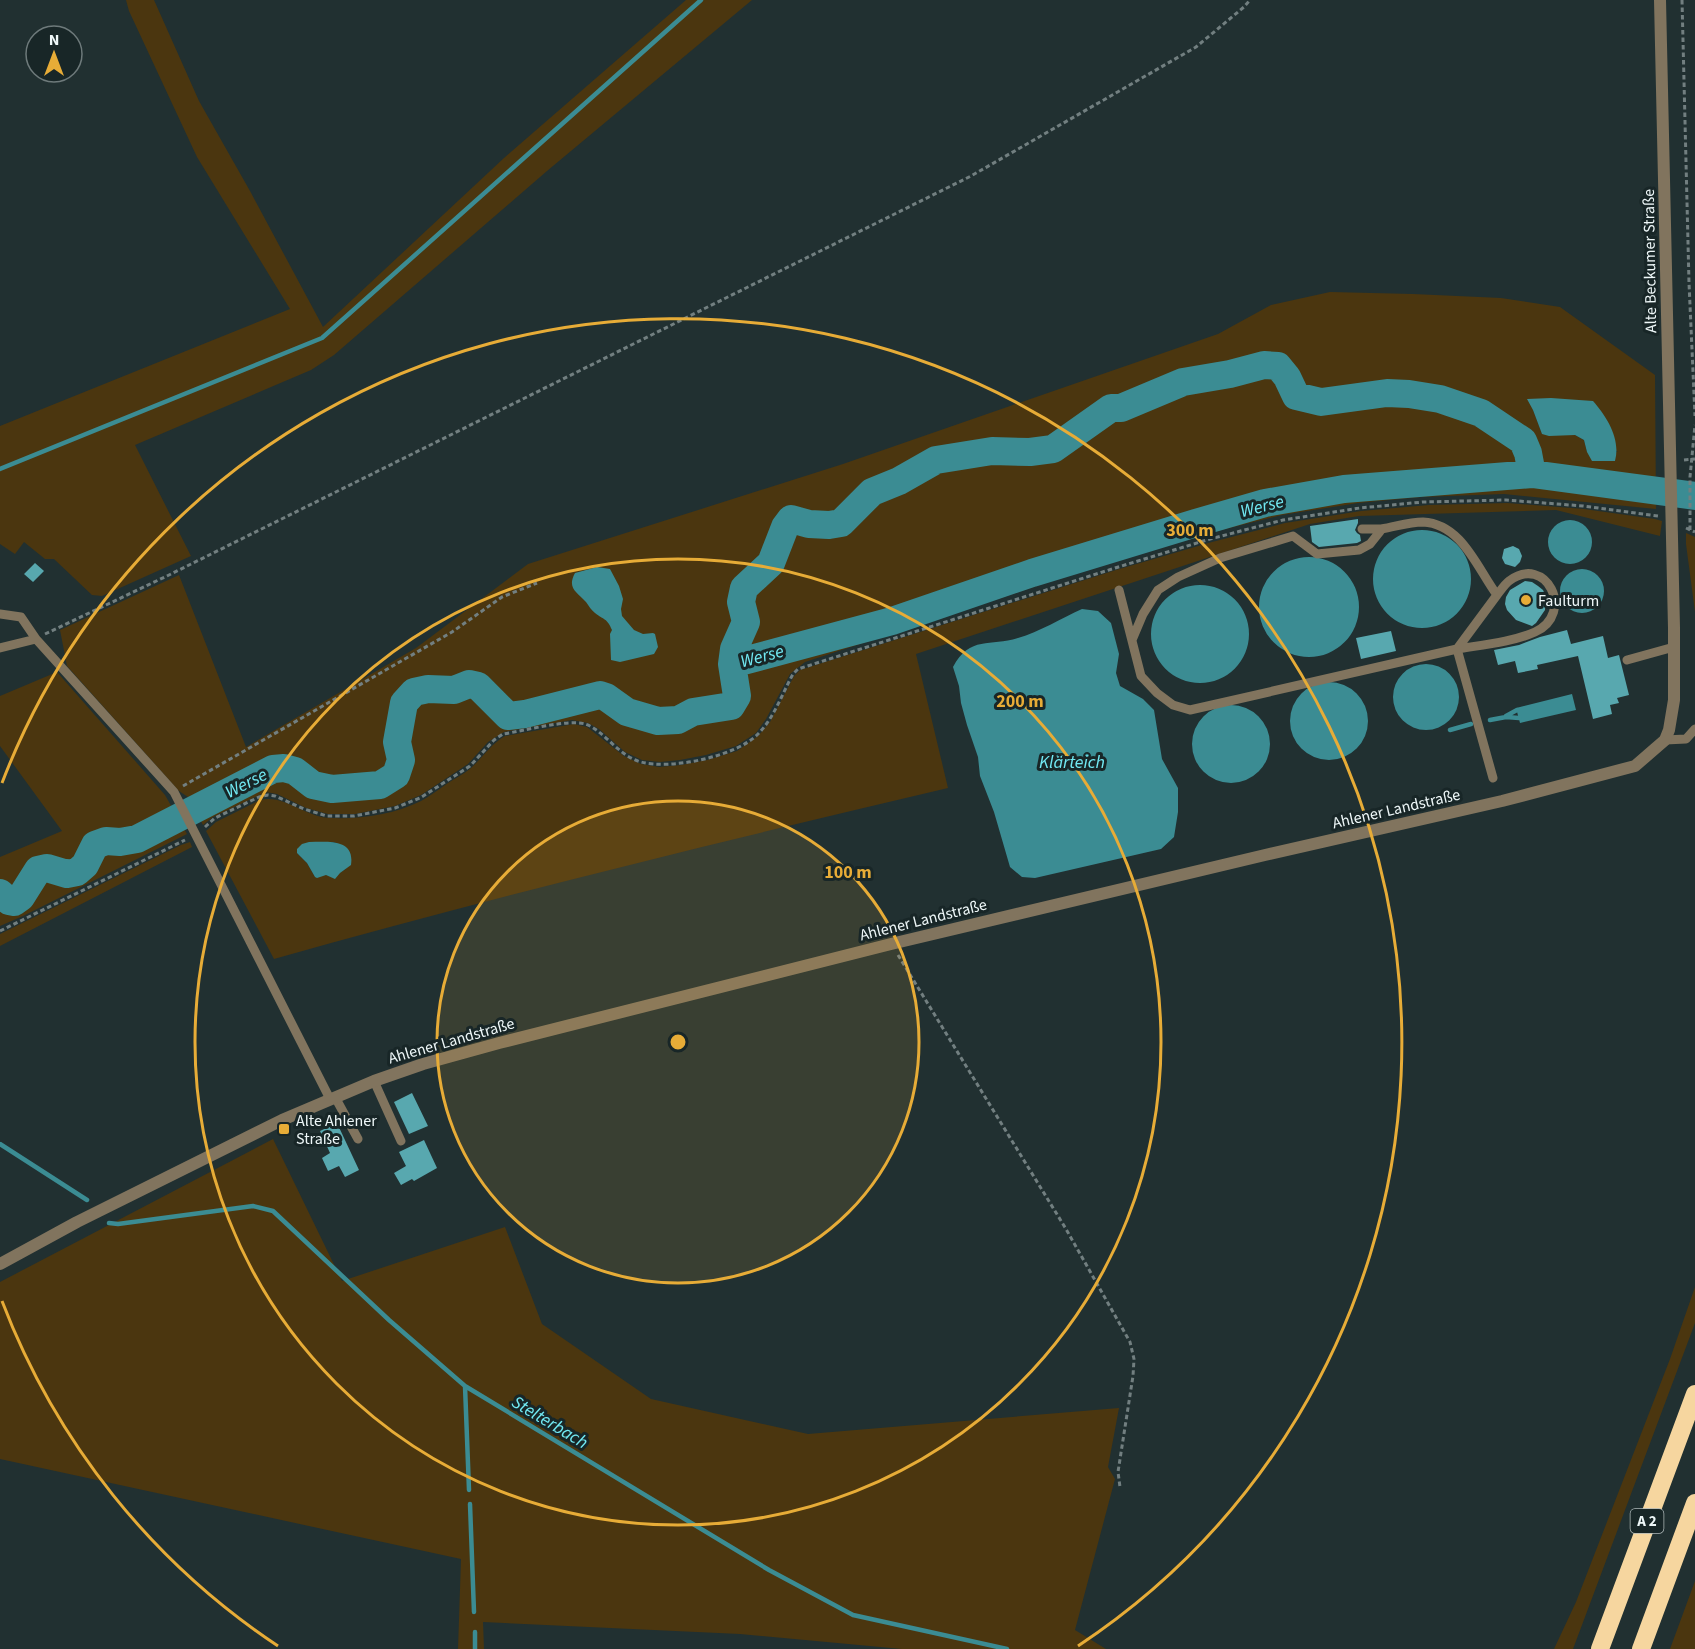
<svg xmlns="http://www.w3.org/2000/svg" width="1695" height="1649" font-family="'Source Sans 3',sans-serif">
  <style>
    .green { fill: #4b360f; fill-rule: evenodd }
    .water { fill: #3b8c93 }
    .lines { fill: none; stroke-linecap: round; stroke-linejoin: round }
    .stream { stroke: #3b8c93; stroke-width: 4.5 }
    .river { stroke: #3b8c93; stroke-width: 28 }
    .building { fill: #58a8af }
    .path { stroke: #727f80; stroke-width: 3; stroke-dasharray: 4.5 3; stroke-linecap: butt }
    .service { stroke: #81745e; stroke-width: 9 }
    .tertiary { stroke: #81745e; stroke-width: 12 }
    .motorway { stroke: #f6d69f; stroke-width: 18 }
    .ring { fill: none; stroke: #e7ac37; stroke-width: 3 }
    .poi-dot { fill: #e7ac37; stroke: #182627; stroke-width: 2 }
    .labels { text-anchor: middle; stroke-width: 6; stroke-linejoin: round; paint-order: stroke }
    .shield { fill: #182627; stroke: #aeb8b9; stroke-width: 1.5 }
    .shield-label { font-size: 15px; font-weight: bold; fill: #eef7f8 }
    .street-label { font-size: 16px; fill: #eef7f8; stroke: #182627 }
    .poi-label { font-size: 16px; fill: #eef7f8; stroke: #182627; text-anchor: start }
    .water-label { font-size: 18px; font-style: italic; fill: #72eaf4; stroke: #182627 }
    .centre { fill: #e7ac37; stroke: #182627; stroke-width: 3 }
    .ring-label { font-size: 18px; text-anchor: middle; font-weight: bold; fill: #e7ac37; stroke: #182627; stroke-width: 6; stroke-linejoin: round; paint-order: stroke }
  </style>
  <rect width="100%" height="100%" fill="#213031"/>
  <path class="green" d="M126,0h28l45,101 51,90 73,136 181,-169 182,-158h66l-205,171 -213,184 -23,15 -176,75 56,111 -89,40 -10,-1 -38,-36h-9l-21,-17 -9,12 -15,-10v-118l290,-117 -93,-152 -68,-146z
    M1330,292l83,2 88,4 59,9 95,68 1,134 -152,-15 -83,3 -63,6 -76,12 -73,18 -96,28 -308,101 -15,12 -24,45 -10,14 -20,13 -30,9 -26,5 -20,2 -18,-2 -17,-8 -26,-23 -11,-6 -16,-3 -68,12 -16,10 -20,22 -47,31 -26,11 -40,8h-27l-22,-6 -29,-14 -11,-2 -53,25 -10,8 -15,-28 -9,-6 -112,-125 -7,-36 119,-55 67,172 170,-99 112,-84 315,-100 375,-130 53,-29zM1533,410l85,42h-31l-3,-12 -9,-5 -33,-1z
    M1507,503l77,6 71,10 7,2 -2,15 -104,-26 -197,6 -49,8 -394,130 32,134c-225,53 -451,108 -674,171l-68,-128 10,-9 44,-22c25,-6 46,18 71,18 30,1 62,-3 90,-17 9,-5 18,-12 27,-18 7,-5 16,-9 23,-15 12,-11 20,-24 34,-32l69,-12 13,3 37,29 17,8 18,3 22,-2 26,-5 30,-9 21,-15 12,-14 24,-46 6,-6 316,-100 96,-28 73,-19 76,-12 68,-6zM309,842h25l10,5 2,22 -7,4 -4,5 -9,-3 -11,2 -8,-14 -10,-10z
    M1686,533l9,4v75l-9,-68z
    M57,672l108,123 22,39 -164,82 -23,10v-69l62,-26 -62,-85v-50z
    M190,842l2,5 -192,99v-12l181,-89z
    M273,1139l69,142 163,-54 37,97 109,75 157,35 311,-26 -11,59 7,12 -40,151 31,19h-204l-162,-15 -257,-12 1,27h-26l3,-90 -461,-100v-177z
    M1695,1287v36l-122,326h-19l22,-47 94,-243z
    M1695,1581v68h-25z"/>
  <path class="water" d="M1551,398l42,3c14,16 28,38 22,60h-23l-5,-9 -3,-12 -9,-5 -26,1 -7,-2 -9,-24 -6,-11z
    M1548 542a22 22 0 1 1 44 0a22 22 0 1 1-44 0Z
    M1373 579a49 49 0 1 1 98 0a49 49 0 1 1-98 0Z
    M1259 607a50 50 0 1 1 100 0a50 50 0 1 1-100 0Z
    M597,567l13,2 9,17 4,13 -2,10 1,7 12,14 9,4 10,-1 2,1 3,13 -4,7 -34,8 -9,-2 -1,-26 2,-4c-5,-12 -8,-10 -17,-17 -4,-3 -6,-7 -9,-11 -10,-11 -19,-14 -11,-29z
    M1560 591a22 22 0 1 1 44 0a22 22 0 1 1-44 0Z
    M1151 634a49 49 0 1 1 98 0a49 49 0 1 1-98 0Z
    M1082,609l16,2 13,12 8,31 -3,19 4,13 23,13 11,11 8,49 16,29v24l-4,25 -13,12 -126,29 -13,-1 -12,-10 -16,-55 -14,-36 -2,-19 -11,-32 -6,-22 -2,-17 -6,-19c17,-32 37,-20 65,-29 21,-6 44,-20 64,-29z
    M1393 697a33 33 0 1 1 66 0a33 33 0 1 1-66 0Z
    M1290 721a39 39 0 1 1 78 0a39 39 0 1 1-78 0Z
    M1572,694l4,16 -56,13 -4,-15z
    M1192 744a39 39 0 1 1 78 0a39 39 0 1 1-78 0Z
    M309,842c18,0 46,-4 42,23l-11,8 -5,6 -9,-4 -9,3 -2,-1 -8,-14 -10,-10v-4l5,-5z"/>
  <g class="lines">
    <path class="stream" d="M0,469l322,-131 379,-338
      M1506,716l11,-6
      M1490,720l16,-3 13,1
      M1450,730l21,-6
      M0,1144l87,56
      M109,1223l9,1 135,-18 20,5 116,109 76,66 304,184 84,45 154,34
      M465,1386l4,104
      M470,1504l4,108
      M475,1632v17"/>
    <path class="river" d="M732,664l2,-15 12,-27 -5,-20 3,-14 27,-25 14,-36 6,-8 18,5 20,1 12,-2 31,-31 27,-11 37,-21 56,-9 38,1 23,-3 58,-41h10l62,-26 47,-8 34,-9 14,1 9,11 9,19 25,6 66,-9 22,1 31,5 41,14 42,28 5,12 4,21
      M0,893l9,8 5,1 7,-5 17,-27 9,-2 20,6 10,-2 8,-7 10,-20 11,-4 14,1 17,-3 136,-70 11,-1 11,3 18,14 19,4 48,-4 16,-10 5,-15 -4,-18 7,-39 10,-11 14,-3 26,1 15,-6 9,2 30,30 17,-2 75,-19 6,2 21,15 31,9 20,-1 15,-8 38,-6 6,-10 -5,-32 160,-43 140,-48 164,-50 69,-20 79,-14 188,-15 163,22"/>
  </g>
  <path class="building" d="M1358,519v4l-3,7 2,3 3,2 1,6 -4,2 -38,4 -7,-5 -2,-16z
    M1513,546l6,3 3,7 -2,6 -5,5 -10,-3 -3,-6 2,-9z
    M35,563l9,8 -11,11 -9,-8z
    M1525,581l7,1 6,4 5,4 3,7 -1,13 -9,13 -4,3 -16,-6 -9,-10 -2,-6 1,-7 4,-7z
    M1567,630l4,14 32,-8 5,22 11,-3 10,40 -12,3 2,5 -9,2 2,9 -19,5 -15,-63 -41,9 1,4 -20,4 -3,-12 -17,4 -4,-15 25,-5 21,-8z
    M1391,631l5,20 -35,8 -5,-21z
    M412,1093l16,33 -19,8 -15,-32z
    M337,1123l22,47 -14,7 -6,-11 -11,5 -6,-13 8,-5 -10,-22z
    M424,1140l13,28 -23,13 -2,-2 -11,6 -7,-12 12,-7 -7,-14z"/>
  <g class="lines">
    <path class="path" d="M1682,0l7,283 6,133
      M1684,460l11,-1
      M1686,528l9,4
      M1690,530v-53l5,-52
      M45,634l124,-59 802,-399 225,-129 48,-40 6,-7
      M183,786l269,-154 50,-35 35,-14
      M205,827l10,-9 44,-21 9,-2 7,1 29,13 23,7h27l41,-8 25,-10 50,-32 24,-26 9,-6c20,-3 64,-15 82,-10 19,6 33,32 56,38 31,8 96,-6 117,-28 16,-16 24,-40 35,-60l5,-5 317,-101 95,-29 73,-19 77,-12 63,-6 83,-2 77,6 75,10
      M0,931l185,-91
      M898,955l168,274 64,113 4,17 -1,17 -15,96 2,15"/>
    <path class="service" d="M1362,529c7,0 13,0 19,0 14,-2 27,-7 42,-7 39,2 54,46 74,73l-40,54
      M1119,590l22,86 16,17 16,12 17,5 267,-61 36,129
      M0,614l21,3 15,22
      M1132,640l11,-26 15,-24 20,-13 42,-19 73,-22 24,18 42,-4 11,-6 12,-15
      M0,648l36,-9 138,153 156,307
      M1457,649c24,-4 56,-7 78,-17 41,-19 11,-79 -26,-51 -4,3 -8,9 -12,14
      M1627,660l47,-13
      M1665,740l21,-1 9,-10
      M374,1081l27,60
      M335,1097l23,42"/>
    <path class="tertiary" d="M0,1264l77,-42 205,-102 92,-39 49,-17 76,-21 392,-99 374,-89 237,-54 133,-35 30,-26 4,-10 5,-30v-72l-14,-628"/>
    <path class="motorway" d="M1600,1649l95,-255
      M1641,1649l54,-146"/>
  </g>
  <circle cx="678" cy="1042" r="241" fill="#e7ac37" fill-opacity=".12"/>
  <g class="ring">
    <circle cx="678" cy="1042" r="241"/>
    <circle cx="678" cy="1042" r="483"/>
    <path d="M278 1646A724 724 0 0 1 2 1301M2 783A724 724 0 1 1 1078 1646"/>
  </g>
  <g class="poi-dot">
    <circle cx="1526" cy="600" r="6"/>
    <rect x="278" y="1123" width="12" height="12" rx="3"/>
  </g>
  <g class="labels">
    <rect class="shield" x="1630.5" y="1509" width="33" height="24" rx="4.5"/>
    <g class="shield-label">
      <text x="1647" y="1526">A 2</text>
    </g>
    <g class="street-label">
      <text transform="translate(1649 261) rotate(-91)" y="6">Alte Beckumer Straße</text>
      <text transform="translate(1396 808) rotate(-13)" y="6">Ahlener Landstraße</text>
      <text transform="translate(923 919) rotate(-14)" y="6">Ahlener Landstraße</text>
      <text transform="translate(451 1040) rotate(-16)" y="6">Ahlener Landstraße</text>
    </g>
    <g class="poi-label">
      <text x="1538" y="606">Faulturm</text>
      <text x="296" y="1126">Alte Ahlener<tspan x="296" dy="18">Straße</tspan></text>
    </g>
    <g class="water-label">
      <text transform="translate(1262 506) rotate(-14)" y="6">Werse</text>
      <text transform="translate(762 656) rotate(-15)" y="6">Werse</text>
      <text x="1072" y="768">Klärteich</text>
      <text transform="translate(246 783) rotate(-27)" y="6">Werse</text>
      <text transform="translate(550 1422) rotate(31)" y="6">Stelterbach</text>
    </g>
  </g>
  <circle cx="678" cy="1042" r="9" class="centre"/>
  <g class="ring-label">
    <text x="1190" y="536">300 m</text>
    <text x="1020" y="707">200 m</text>
    <text x="848" y="878">100 m</text>
  </g>
  <g transform="translate(54 54)"><circle r="28" fill="#182627" stroke="#6e7a7b" stroke-width="1.5"/>
  <path d="M0-4.5L10 22L0 15L-10 22Z" fill="#e7ac37"/>
  <text y="-9" font-size="16" font-weight="bold" text-anchor="middle" fill="#eef7f8">N</text>
  </g>
</svg>
